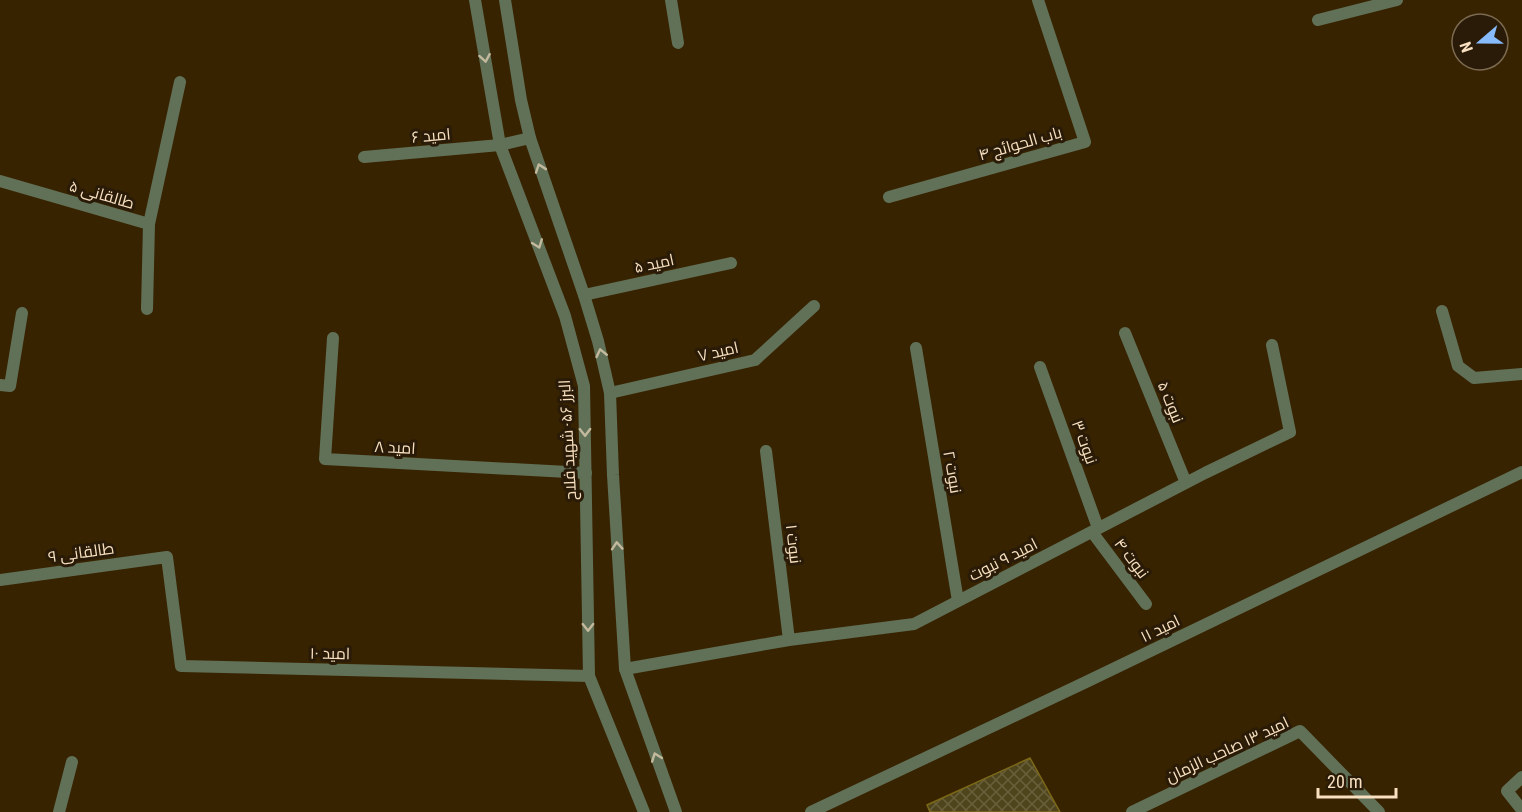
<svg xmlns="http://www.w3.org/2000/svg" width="1522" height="812" font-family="'Roboto Condensed',Cairo,sans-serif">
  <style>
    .building { fill: url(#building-cross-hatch); stroke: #7b6818; stroke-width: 1.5 }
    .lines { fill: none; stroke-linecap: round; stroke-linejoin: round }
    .minor { stroke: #617158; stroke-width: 12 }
    .tertiary { stroke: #617158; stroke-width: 12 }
    .oneway { stroke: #c3b99c }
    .labels { text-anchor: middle; stroke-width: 6; stroke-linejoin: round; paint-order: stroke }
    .street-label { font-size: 16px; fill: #f8e0c1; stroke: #291b07 }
  </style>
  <defs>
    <pattern id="building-cross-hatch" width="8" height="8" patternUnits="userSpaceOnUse" patternTransform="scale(1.5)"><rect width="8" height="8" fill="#4f451c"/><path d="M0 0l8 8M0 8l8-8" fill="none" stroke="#69603b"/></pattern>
  </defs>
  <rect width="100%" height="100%" fill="#382300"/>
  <path class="building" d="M1030,758l30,54h-130l-3,-7z"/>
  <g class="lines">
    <path class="minor" d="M671,0l7,43
      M1318,20l79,-20
      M364,157l136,-12 30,-7
      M0,181l149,43 -2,85
      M889,197l196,-55 -47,-142
      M149,224l31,-142
      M584,295l147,-32
      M1442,311l16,55 16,12 48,-4
      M1125,333l61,150
      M333,338l-8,121 261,14
      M916,348l42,253
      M1040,367l58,161
      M0,385l10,1 12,-73
      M610,393l145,-33 59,-54
      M766,451l23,189
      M1092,532l54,72
      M0,580l167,-23 14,109 408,10
      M625,669l164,-29 125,-16 291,-151 85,-41 -18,-87
      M1522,777l-15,14 15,19
      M59,812l13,-50
      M811,812l275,-130 436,-210
      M1132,812l168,-81 79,81"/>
    <path class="tertiary" d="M475,0l25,145 65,171 19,70 5,290 55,136
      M505,0l16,100 9,38 54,157 14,46 12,52 3,82 12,194 51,143"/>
  </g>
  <defs><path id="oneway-chevron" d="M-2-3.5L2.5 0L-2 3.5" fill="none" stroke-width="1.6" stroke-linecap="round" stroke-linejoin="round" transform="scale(1.5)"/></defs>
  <g class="oneway">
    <use href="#oneway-chevron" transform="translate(485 58) rotate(80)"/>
    <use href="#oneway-chevron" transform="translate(540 168) rotate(-109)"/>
    <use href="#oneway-chevron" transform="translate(538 244) rotate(69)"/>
    <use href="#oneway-chevron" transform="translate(601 353) rotate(-103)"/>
    <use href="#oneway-chevron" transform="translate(585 432) rotate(89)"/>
    <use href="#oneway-chevron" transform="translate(617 546) rotate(-94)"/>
    <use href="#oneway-chevron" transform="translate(588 627) rotate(89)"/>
    <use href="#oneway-chevron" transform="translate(656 757) rotate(-110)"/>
  </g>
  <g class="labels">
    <g class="street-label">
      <text transform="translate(431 135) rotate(-5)" y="6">امید ۶</text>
      <text transform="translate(1020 143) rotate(-16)" y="6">باب الحوائج ۴</text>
      <text transform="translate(102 194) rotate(16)" y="6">طالقانی ۵</text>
      <text transform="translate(654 263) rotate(-12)" y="6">امید ۵</text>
      <text transform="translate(718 351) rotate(-13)" y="6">امید ۷</text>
      <text transform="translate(1171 402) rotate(68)" y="6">نبوت ۵</text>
      <text transform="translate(567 440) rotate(-93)" y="6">البرز ۵۶- شهید فلاح</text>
      <text transform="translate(1085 442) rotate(70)" y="6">نبوت ۳</text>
      <text transform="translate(395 447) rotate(3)" y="6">امید ۸</text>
      <text transform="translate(953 472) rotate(80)" y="6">نبوت ۲</text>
      <text transform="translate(794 544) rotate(83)" y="6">نبوت ۱</text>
      <text transform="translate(81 552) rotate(-8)" y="6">طالقانی ۹</text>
      <text transform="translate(1132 558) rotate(53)" y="6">نبوت ۴</text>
      <text transform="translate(1003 559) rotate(-27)" y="6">امید ۹ نبوت</text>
      <text transform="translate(1160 628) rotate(-26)" y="6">امید ۱۱</text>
      <text transform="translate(330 653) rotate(1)" y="6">امید ۱۰</text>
      <text transform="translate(1227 749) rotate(-25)" y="6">امید ۱۳ صاحب الزمان</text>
    </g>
  </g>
  <g transform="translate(1480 42) rotate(250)"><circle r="28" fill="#291b07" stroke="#7c6a51" stroke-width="1.5"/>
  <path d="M0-4.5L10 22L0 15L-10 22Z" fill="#87bbfb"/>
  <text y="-9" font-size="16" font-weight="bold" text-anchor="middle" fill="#f8e0c1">N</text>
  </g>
  <path d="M1318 788v9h78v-9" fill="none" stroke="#f8e0c1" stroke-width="3"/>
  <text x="1327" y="788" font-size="18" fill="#f8e0c1" stroke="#291b07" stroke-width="4.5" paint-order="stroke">20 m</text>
</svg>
